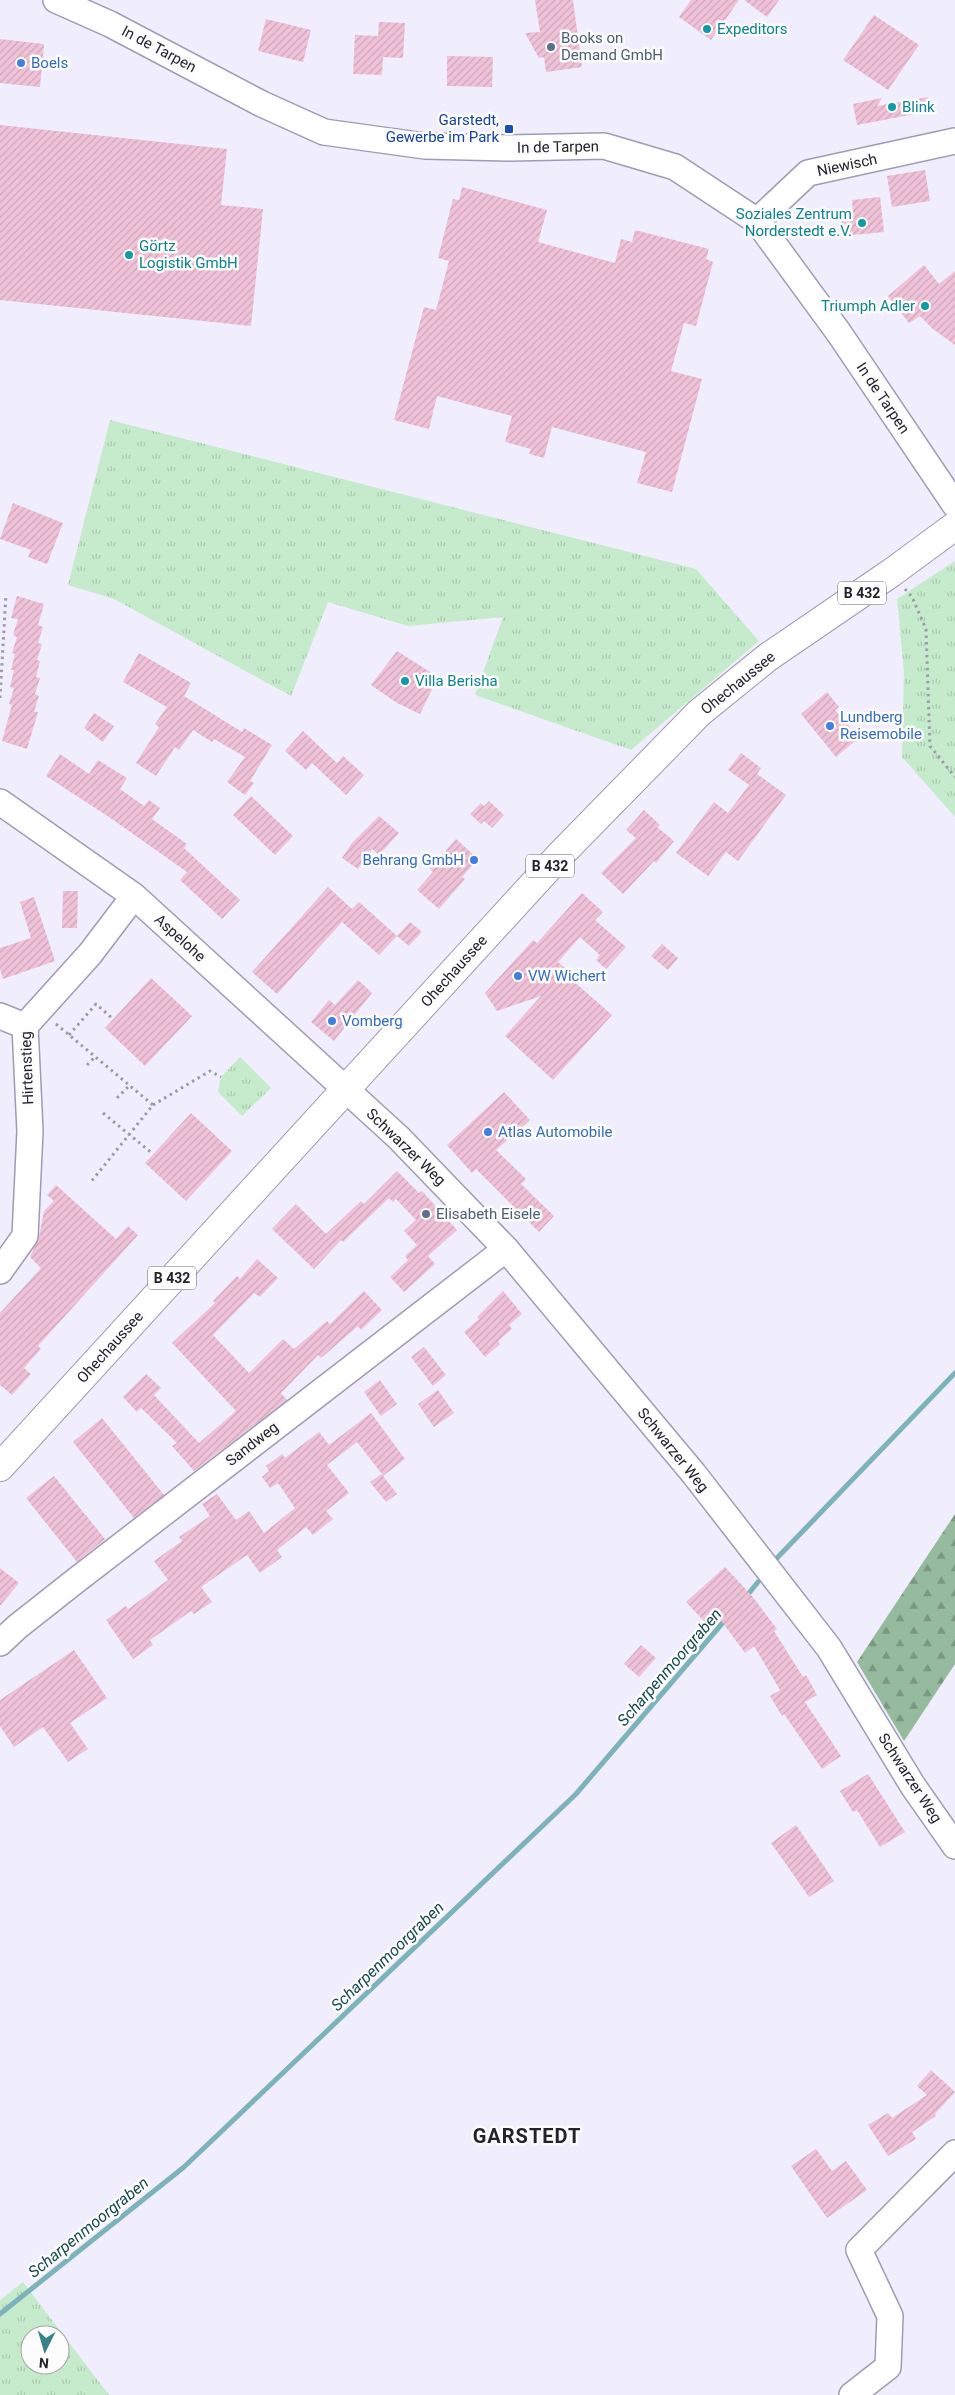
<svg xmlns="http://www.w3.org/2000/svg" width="955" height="2395" font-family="Roboto,sans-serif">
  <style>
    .grass { fill: url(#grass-tufts); fill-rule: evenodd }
    .forest { fill: url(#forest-firs) }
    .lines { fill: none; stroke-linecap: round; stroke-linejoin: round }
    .stream { stroke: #7cb2ba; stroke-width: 5 }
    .building { fill: url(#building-hatch) }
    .minor-casing { stroke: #a09bb4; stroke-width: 28 }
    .major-casing { stroke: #a09bb4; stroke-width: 30 }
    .path { stroke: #9d9ba8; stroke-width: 3; stroke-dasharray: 2.5 4; stroke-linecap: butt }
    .minor { stroke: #fff; stroke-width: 25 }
    .major { stroke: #fff; stroke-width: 28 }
    .culture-dot { fill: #0f9aa8; stroke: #fcfcfc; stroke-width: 2 }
    .service-dot { fill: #5c6f8a; stroke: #fcfcfc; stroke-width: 2 }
    .shop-dot { fill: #3f7fe0; stroke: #fcfcfc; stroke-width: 2 }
    .transit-dot { fill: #1a4fb4; stroke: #fcfcfc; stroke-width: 2 }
    .labels { text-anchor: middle; stroke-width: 5; stroke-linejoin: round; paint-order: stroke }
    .shield { fill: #fcfcfc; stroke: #65636a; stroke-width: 1 }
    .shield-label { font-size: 14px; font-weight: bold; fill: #24222b }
    .culture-label { font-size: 15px; fill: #0d838f; stroke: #fcfcfc; text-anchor: start }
    .service-label { font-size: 15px; fill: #4e5e75; stroke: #fcfcfc; text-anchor: start }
    .street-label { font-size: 15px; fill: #24222b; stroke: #fcfcfc }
    .shop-label { font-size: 15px; fill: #366cbe; stroke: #fcfcfc; text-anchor: start }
    .transit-label { font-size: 15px; fill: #164399; stroke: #fcfcfc; text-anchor: end }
    .water-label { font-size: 16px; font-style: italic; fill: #17484f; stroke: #fcfcfc }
    .district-label { font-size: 20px; font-weight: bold; letter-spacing: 1px; fill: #24222b; stroke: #fcfcfc }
  </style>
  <defs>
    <pattern id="grass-tufts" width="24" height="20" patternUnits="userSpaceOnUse" patternTransform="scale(1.25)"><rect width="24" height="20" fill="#c6ebcc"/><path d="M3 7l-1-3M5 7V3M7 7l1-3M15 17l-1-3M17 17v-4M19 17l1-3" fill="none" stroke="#aac9af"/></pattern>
    <pattern id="forest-firs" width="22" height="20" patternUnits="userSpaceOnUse" patternTransform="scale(1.25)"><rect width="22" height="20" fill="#96ba9d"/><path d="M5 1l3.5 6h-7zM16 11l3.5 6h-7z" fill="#7a9780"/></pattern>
    <pattern id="building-hatch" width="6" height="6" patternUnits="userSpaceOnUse" patternTransform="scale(1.25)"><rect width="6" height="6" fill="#efc2d8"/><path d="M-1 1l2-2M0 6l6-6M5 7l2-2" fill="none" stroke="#cda6ba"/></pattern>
  </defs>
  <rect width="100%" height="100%" fill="#f0edfd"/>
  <path class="grass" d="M110,420l586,149 63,72 -128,109 -156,-55 28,-78 -95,9 -80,-24 -37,94 -177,-97 -46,-14z
    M955,561v256l-53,-60 2,-85 -7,-73z
    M240,1057l31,31 -29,28 -24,-24 3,-15z
    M23,2282l86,113h-109v-95zM30,2335h30v30h-30z"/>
  <path class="forest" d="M955,1514v150l-51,77 -47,-79z"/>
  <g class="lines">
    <path class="stream" d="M777,1558l178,-185
      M745,1598l13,-16
      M0,2314l184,-147 392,-373 150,-175"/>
  </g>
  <path class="building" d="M535,0h38l9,67 -36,5 -2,-15 -5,1 -14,-25 15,-1z
    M691,0h48l-28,40 -32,-23z
    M744,0h35l-12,17z
    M874,15l45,30 -31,45 -45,-30z
    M266,19l45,11 -8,32 -45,-11z
    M379,22l26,1 -2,35 -20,-1 -1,18 -29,-1 2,-39 23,1z
    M0,39l44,5 -4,43 -40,-4z
    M447,56l46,1 -1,30 -45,-1z
    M928,97l3,14 -74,14 -4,-21 29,-6 -5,8z
    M0,125l227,24 -6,56 42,4 -12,117 -251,-26z
    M925,170l5,31 -38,6 -5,-31z
    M462,187l85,23 -9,32 77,21 6,-24 11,3 3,-12 74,19 -3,10 7,3 -17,64 -12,-3 -13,48 31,8 -30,113 -35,-9 9,-31 -94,-25 -8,31 -15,-4 2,-5 -26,-7 7,-26 -75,-20 -8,33 -35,-9 30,-113 12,3 13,-49 -11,-3 15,-59 6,1z
    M880,197l4,35 -41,4 -3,-22 13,-1 -1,-13z
    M924,265l15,19 16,-13v74l-22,-16 -13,-13 -11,7 -21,-27z
    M13,503l50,20 -16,41 -19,-7 3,-7 -31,-11z
    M17,596l27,8 -6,21 5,2 -5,16 4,1 -5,16 3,1 -4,16 4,1 -5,16 4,2 -5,16h4l-11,37 -25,-8 10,-36 -3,-1 5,-16 -4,-1 4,-17h-3l4,-16 -3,-1 5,-16 -4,-2 5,-16 -7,-1z
    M397,651l41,26 -18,37 -23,-11 -26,-18z
    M139,653l52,30 -7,13 58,36 2,-4 28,17 -22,36 4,2 -9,12 -18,-13 18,-25 -31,-18 -2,3 -19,-12 -14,20 -4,-3 -19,29 -20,-13 23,-36 -4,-3 12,-17 -44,-25z
    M827,692l12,15 -4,3 24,28 -23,19 -35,-43z
    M94,713l20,13 -11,16 -19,-14z
    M303,731l34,32 6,-7 21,19 -18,20 -34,-32 -6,7 -21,-19z
    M741,753l20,15 -4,6 29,21 -48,66 -12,-9 -18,24 -32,-23 38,-51 14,11 21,-28 -21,-15z
    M60,754l29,20 9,-14 29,18 -7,11 24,17 5,-6 11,8 -8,11 35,25 -3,4 56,52 -18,19 -42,-39 7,-8 -78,-55 -63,-41z
    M251,796l42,40 -18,19 -42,-40z
    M489,801l15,14 -12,13 -8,-7 -3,3 -11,-10 11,-11 3,3z
    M644,810l16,15 -3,2 17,14 -18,22 -2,-2 -31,33 -22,-21 35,-35 -10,-8z
    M379,816l20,17 -20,22 -7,-6 -14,20 -16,-11 10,-15z
    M456,839l22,20 -16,18 3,2 -26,30 -22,-19 16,-18 -3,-3z
    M328,887l24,22 7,-7 38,34 -18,19 -37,-33 -65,72 -25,-22z
    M63,891h15l-1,37h-15z
    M582,893l21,19 -8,8 31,27 -20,22 -10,-9 4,-5 -20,-18 -22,25 8,7 -3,3 49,43 -59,65 -48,-44 36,-40 -44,15 -12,-18 48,-53 4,3z
    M34,897l21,64 -52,18 -3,-10v-21l31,-10 -11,-36z
    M410,922l12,10 -13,14 -12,-10z
    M662,944l16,14 -10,12 -17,-14z
    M151,978l41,38 -47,50 -40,-38z
    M358,980l14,13 -38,48 -23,-19 18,-22 6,5z
    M504,1092l26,28 -34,30 30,29 -5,5 33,32 -15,16 -63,-63 -4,4 -25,-28z
    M191,1113l41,38 -46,50 -41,-38z
    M397,1171l22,22 3,-2 35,39 -29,26 7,8 -31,28 -14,-15 18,-17 -3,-4 12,-11 -13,-14 12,-11 -20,-21 -3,3 -4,-4 -46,44 -2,-2 -27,29 -42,-40 24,-25 30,30 35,-33 3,3z
    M56,1185l60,54 12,-13 10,9 -100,111 3,3 -17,19 7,6 -19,21 -12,-10v-72l41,-45 -11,-11 9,-20 5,-26 10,-10 -7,-6z
    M257,1259l21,19 -18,19 -6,-4 -41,42 36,38 34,-34 11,10 33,-28 3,3 34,-33 18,19 -21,20 -3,-4 -37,32 -3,-3 -37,38 6,7 -93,71 -22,-25 5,-3 -36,-35 -4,4 -14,-15 23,-23 15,14 -7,7 45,48 37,-32 -64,-68 43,-40 -2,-2 24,-25 3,3z
    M503,1291l19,23 -13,11 3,4 -14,12 2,3 -15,13 -21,-25 15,-13 -2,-2z
    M424,1347l22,28 -13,11 -22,-29z
    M380,1380l17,24 -16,12 -17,-24z
    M438,1390l16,23 -20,14 -16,-23z
    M371,1413l34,46 -22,17 14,18 -11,8 -16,-20 12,-8 -25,-32 -30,23 22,28 -23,18 7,8 -20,16 -7,-8 -29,23 5,7 -22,16 -13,-18 -46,32 11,15 -18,12 -3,-3 -41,29 3,5 -20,14 -27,-39 20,-14 2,3 40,-29 -14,-19 28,-20 -3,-4 31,-21 -8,-12 15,-10 19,26 13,-9 15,22 31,-25 -17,-25 -8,5 -8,-11 7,-6 -3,-5 16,-12 3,4 34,-26 10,13z
    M102,1418l62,77 -30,23 -61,-76z
    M54,1476l51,63 -28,23 -51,-64z
    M725,1567l27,29 25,33 -3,2 29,46 3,-2 11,20 -12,7 36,54 -19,13 -38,-55 -2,2 -12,-20 10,-6 -26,-44 -9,7 -31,-42 -10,10 -18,-19z
    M0,1568l19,15 -19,23z
    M641,1645l15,13 -17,19 -15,-13z
    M74,1650l33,48 -37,25 18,26 -20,13 -25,-35 -29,20 -14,-21v-26z
    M868,1774l37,58 -25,15 -23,-37 -4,2 -13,-21z
    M796,1825l38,56 -25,16 -38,-54z
    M931,2070l24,22 -20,22 1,2 -24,16 4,7 -28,17 -20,-31 20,-12 4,5 35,-23 -10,-9z
    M816,2149l16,22 14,-10 21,29 -40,28 -36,-52z"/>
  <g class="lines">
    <g class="minor-casing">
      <path id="minor" d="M56,0l54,24 152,80 62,28 101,14 84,2 95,-2 71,21 82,54 82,112 116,172
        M757,221l51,-48 147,-32
        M0,802l134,94 265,242 107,111 188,225 135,174 84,138 42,60
        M0,1016l25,10
        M0,1271l25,-35 5,-105 -5,-105 65,-72 44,-58
        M0,1643l17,-16 57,-45 432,-333
        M852,2395l36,-28 2,-51 -31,-66 96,-97"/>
    </g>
    <g class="major-casing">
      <path id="major" d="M0,1467l561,-613 138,-141 69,-56 123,-84 64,-47"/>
    </g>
    <path class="path" d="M905,589l7,8 14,32 4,117 25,31
      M0,698l6,-104
      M56,1024l97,81 -63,78
      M69,1035l27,-31 17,15
      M87,1065l8,-8
      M117,1098l12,-12
      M153,1105l57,-34 11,6
      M103,1113l50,41"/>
    <use href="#minor" class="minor"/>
    <use href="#major" class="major"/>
  </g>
  <g class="culture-dot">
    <circle cx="707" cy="29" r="5"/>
    <circle cx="892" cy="107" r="5"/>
    <circle cx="862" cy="223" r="5"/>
    <circle cx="129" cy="255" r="5"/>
    <circle cx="925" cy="306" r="5"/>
    <circle cx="405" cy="681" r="5"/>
  </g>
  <g class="service-dot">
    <circle cx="551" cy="47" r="5"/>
    <circle cx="426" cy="1214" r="5"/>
  </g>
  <g class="shop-dot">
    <circle cx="21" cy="63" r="5"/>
    <circle cx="830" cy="726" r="5"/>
    <circle cx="474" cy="860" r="5"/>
    <circle cx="518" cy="976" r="5"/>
    <circle cx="332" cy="1021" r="5"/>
    <circle cx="488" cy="1132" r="5"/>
  </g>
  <rect class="transit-dot" x="504" y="124" width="10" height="10" rx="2.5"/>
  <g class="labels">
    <g class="shield">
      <rect x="838" y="581.5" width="48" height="23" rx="4"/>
      <rect x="526" y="854.5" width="48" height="23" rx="4"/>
      <rect x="148" y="1266.5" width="48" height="23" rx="4"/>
    </g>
    <g class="shield-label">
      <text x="862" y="598">B 432</text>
      <text x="550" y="871">B 432</text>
      <text x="172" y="1283">B 432</text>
    </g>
    <g class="culture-label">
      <text x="717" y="34">Expeditors</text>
      <text x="902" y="112">Blink</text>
      <text x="852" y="219" text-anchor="end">Soziales Zentrum<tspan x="852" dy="17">Norderstedt e.V.</tspan></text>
      <text x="139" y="251">Görtz<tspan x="139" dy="17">Logistik GmbH</tspan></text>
      <text x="915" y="311" text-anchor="end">Triumph Adler</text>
      <text x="415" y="686">Villa Berisha</text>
    </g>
    <g class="service-label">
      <text x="561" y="43">Books on<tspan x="561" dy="17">Demand GmbH</tspan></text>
      <text x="436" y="1219">Elisabeth Eisele</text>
    </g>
    <g class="street-label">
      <text transform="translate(159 49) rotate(28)" y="5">In de Tarpen</text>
      <text transform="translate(558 147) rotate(-1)" y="5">In de Tarpen</text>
      <text transform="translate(847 165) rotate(-12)" y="5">Niewisch</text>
      <text transform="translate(883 398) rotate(56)" y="5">In de Tarpen</text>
      <text transform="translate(738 683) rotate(-39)" y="5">Ohechaussee</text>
      <text transform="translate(180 938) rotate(42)" y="5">Aspelohe</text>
      <text transform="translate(454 971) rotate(-48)" y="5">Ohechaussee</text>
      <text transform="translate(27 1068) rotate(-92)" y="5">Hirtenstieg</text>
      <text transform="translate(406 1147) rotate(44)" y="5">Schwarzer Weg</text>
      <text transform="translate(110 1347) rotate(-48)" y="5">Ohechaussee</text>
      <text transform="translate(252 1444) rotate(-38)" y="5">Sandweg</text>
      <text transform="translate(673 1450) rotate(51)" y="5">Schwarzer Weg</text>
      <text transform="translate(910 1778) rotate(57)" y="5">Schwarzer Weg</text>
    </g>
    <g class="shop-label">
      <text x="31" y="68">Boels</text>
      <text x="840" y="722">Lundberg<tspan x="840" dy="17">Reisemobile</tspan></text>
      <text x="464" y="865" text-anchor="end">Behrang GmbH</text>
      <text x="528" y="981">VW Wichert</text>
      <text x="342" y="1026">Vomberg</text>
      <text x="498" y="1137">Atlas Automobile</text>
    </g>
    <g class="transit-label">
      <text x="499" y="125">Garstedt,<tspan x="499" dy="17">Gewerbe im Park</tspan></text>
    </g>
    <g class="water-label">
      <text transform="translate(669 1667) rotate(-49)" y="6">Scharpenmoorgraben</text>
      <text transform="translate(387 1956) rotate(-44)" y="6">Scharpenmoorgraben</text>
      <text transform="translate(88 2227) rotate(-39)" y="6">Scharpenmoorgraben</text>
    </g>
    <g class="district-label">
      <text x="527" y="2143">GARSTEDT</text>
    </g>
  </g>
  <g transform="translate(45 2350) rotate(185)"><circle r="24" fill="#fcfcfc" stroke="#a6a5a8"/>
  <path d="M0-4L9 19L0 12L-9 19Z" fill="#398188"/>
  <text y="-8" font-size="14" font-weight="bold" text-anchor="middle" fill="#24222b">N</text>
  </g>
</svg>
